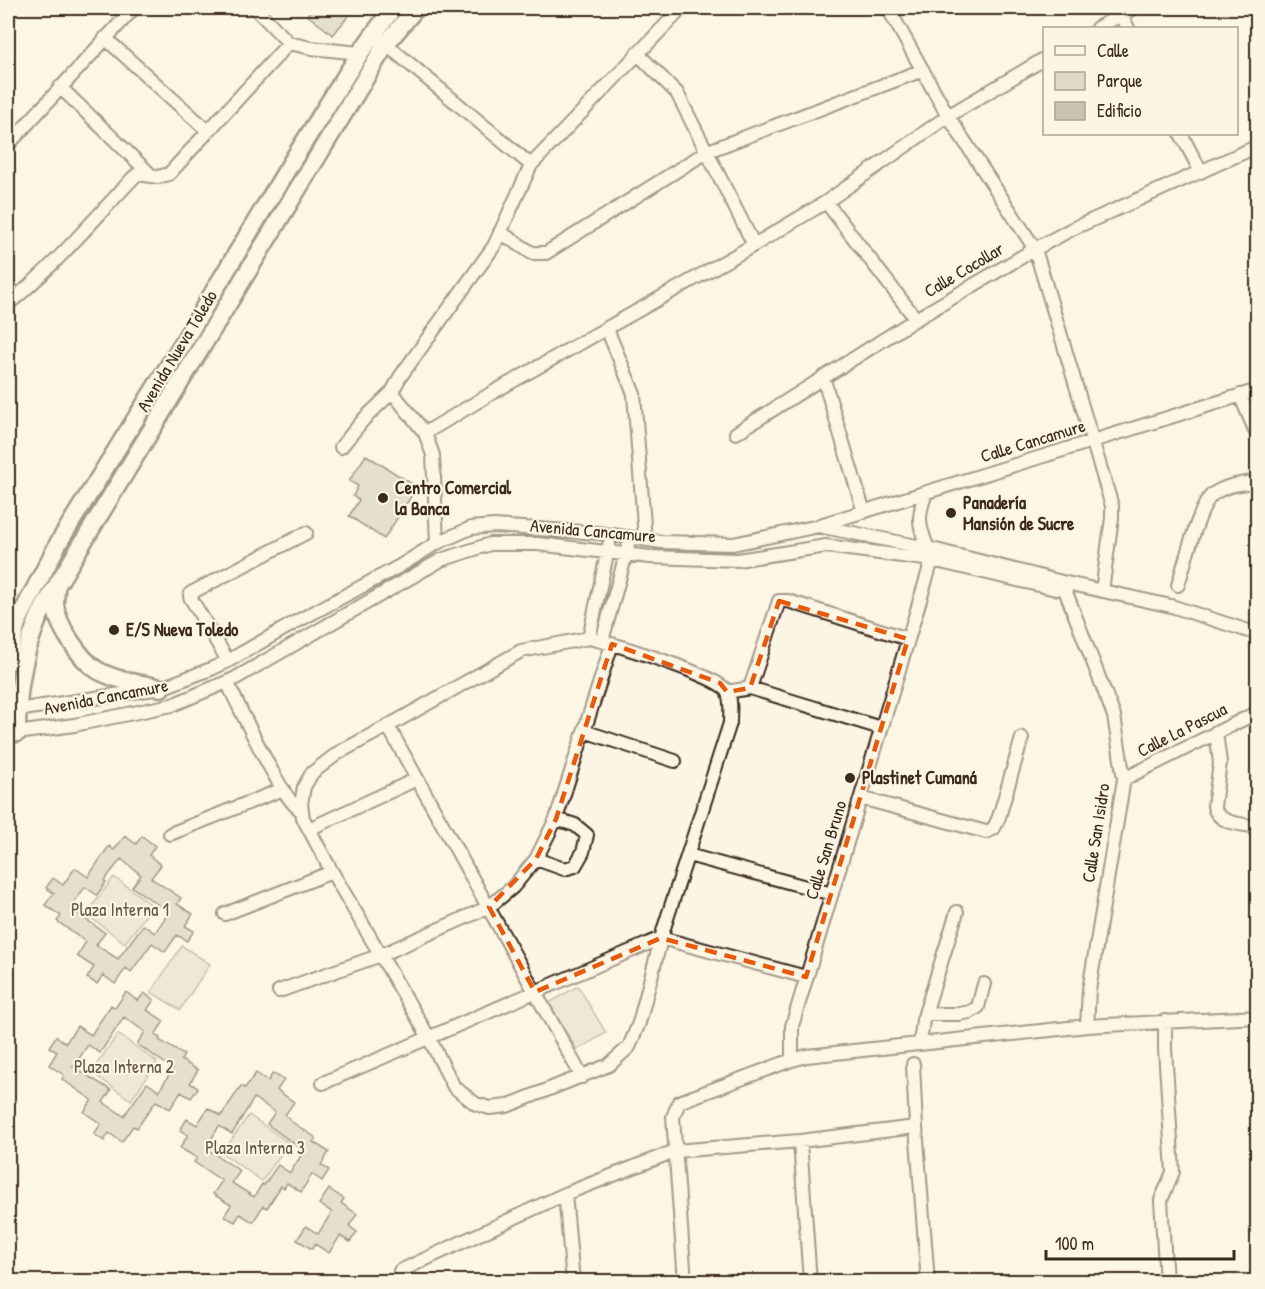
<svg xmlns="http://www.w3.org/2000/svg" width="1265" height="1289" font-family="'Patrick Hand',sans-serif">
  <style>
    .green { fill: #e0d8c8; stroke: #8e8173; stroke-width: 1.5 }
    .building { fill: #ccc2b3; stroke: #3b2a1e; stroke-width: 1.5; fill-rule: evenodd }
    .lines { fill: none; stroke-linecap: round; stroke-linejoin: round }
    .street-casing { stroke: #3b2a1e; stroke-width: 16 }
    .secondary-casing { stroke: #3b2a1e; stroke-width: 21 }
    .street { stroke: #fcf5e5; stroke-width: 12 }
    .secondary { stroke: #fcf5e5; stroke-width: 16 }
    .marked { fill: none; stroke: #e8590c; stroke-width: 4.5; stroke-dasharray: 12 8; stroke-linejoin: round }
    .poi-dot { fill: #3b2a1e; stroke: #fcf5e5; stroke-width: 2 }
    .labels { text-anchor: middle; stroke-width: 4.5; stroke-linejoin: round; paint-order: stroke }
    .street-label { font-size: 18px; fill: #3b2a1e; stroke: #fcf5e5 }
    .poi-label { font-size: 18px; font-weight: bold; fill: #3b2a1e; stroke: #fcf5e5; text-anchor: start }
    .park-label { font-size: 18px; fill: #645648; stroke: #fcf5e5 }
  </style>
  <rect width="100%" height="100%" fill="#fcf5e5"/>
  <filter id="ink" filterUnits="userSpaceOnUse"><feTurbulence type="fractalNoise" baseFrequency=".0167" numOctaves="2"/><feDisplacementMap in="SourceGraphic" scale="12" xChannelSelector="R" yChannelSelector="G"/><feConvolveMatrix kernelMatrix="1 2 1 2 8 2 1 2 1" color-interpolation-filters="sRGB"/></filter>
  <g filter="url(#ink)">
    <path class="green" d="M114,877l39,29 -28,37 -39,-29z
      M182,946l28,18 -30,46 -29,-18z
      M578,986l28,47 -29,17 -28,-47z
      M118,1034l39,28 -26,38 -40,-28z
      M249,1115l40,28 -27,38 -40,-28z"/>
    <path class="building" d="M313,8h42l-22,27 -26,-20z
      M366,455l51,32 -33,52 -35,-23 10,-16 -6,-4 5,-10 -9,-5z
      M125,836l11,8 6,-8 13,10 -6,9 12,10 -10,13 30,20 -4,6 16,10 -8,12 9,5 -7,10 -10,-6 -12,17 -13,-9 -21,29 -5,-4 -11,16 -12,-9 -6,9 -10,-6 7,-11 -17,-11 9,-14 -29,-21 4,-5 -16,-11 9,-12 -8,-5 7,-10 10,7 12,-17 13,9 21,-31 5,4zM121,859l20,16 -9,12 37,25 -14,21 -12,-8 -25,34 -22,-14 9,-12 -35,-25 15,-21 12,8 9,-13 -2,-1z
      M126,992l12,9 6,-8 10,7 -7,10 17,11 -9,14 5,3 -1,2 25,15 -3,5 17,10 -8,13 8,5 -7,10 -10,-6 -11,17 -14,-8 -19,27 -4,-2 -11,16 -13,-9 -5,8 -10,-7 7,-10 -17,-12 8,-12 -30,-21 2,-4 -15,-10 8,-13 -8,-5 7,-11 10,7 11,-17 14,9 20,-30 4,3zM124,1017l21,15 -8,12 36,25 -14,22 -12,-8 -23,33 -21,-14 8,-12 -38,-23 15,-22 12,8z
      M256,1073l12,8 5,-8 11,7 -7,10 17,12 -9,13 5,4 -1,1 27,18 -3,4 16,10 -8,13 8,5 -7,11 -10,-7 -11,18 -14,-9 -3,5 -3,-2 -14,22 -4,-2 -10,16 -13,-8 -5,8 -11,-6 7,-11 -18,-11 9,-13 -28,-19 3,-4 -17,-10 8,-13 -8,-5 7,-11 10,6 11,-17 13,8 20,-30 4,2zM254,1098l21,14 -8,12 37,27 -14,22 -12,-8 -14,20 -2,-1 -8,13 -22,-14 8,-12 -34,-23 13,-22 13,8z
      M329,1189l15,10 -3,4 16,11 -8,12 8,6 -7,10 -10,-6 -11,17 -14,-9 -3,5 -15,-9 9,-14 12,8 14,-22 -13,-8z"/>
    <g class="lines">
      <g class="street-casing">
        <path id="street" d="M255,8l34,35 22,5 49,5
          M888,8l60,108 87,133 77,257v12l-10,73
          M1118,9l10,19
          M1097,28l37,-20
          M105,38l103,93
          M381,40l150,125
          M637,53l40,40 77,152
          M60,87l91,88
          M1181,134l20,38
          M8,145l126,-137
          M826,202l90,117
          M500,232l32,21h14l162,-102 215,-81
          M8,304c46,-37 85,-84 126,-127l4,-3 20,3 11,-3 120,-131
          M607,329l27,65 11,145
          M823,377l41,135
          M1240,395l18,42
          M425,433l67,-40 262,-148 72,-43 122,-86 96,-57
          M736,433l180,-114 119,-70 37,-20 186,-83
          M341,447l23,-28 28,-27
          M820,525l438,-135
          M437,543l-4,-88 -8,-22 -33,-41 8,-15 94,-131 37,-81 151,-157
          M1062,582l52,134 10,63 -35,211 -2,36
          M1178,585c6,-18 21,-81 35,-91 13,-9 29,-11 45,-12
          M589,638c22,5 128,37 138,53 5,9 3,22 3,32l-66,205 -25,95 -10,24 -20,18 -102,41 -17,2 -14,-4 -22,-17 -26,-51 -96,-164 -29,-54 -2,-14 3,-17 8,-14 26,-20 50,-27 133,-75z
          M589,638l20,-93
          M602,641l26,-94
          M228,661l-38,-64 1,-4 115,-60
          M227,682c10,20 58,124 74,128
          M750,688l29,-87h9l120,38
          M727,692l23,-4 131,40
          M17,710l144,-22 50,-19 17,-8 66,-38 104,-56 39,-24 34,-15 23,-2 104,7 64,9 71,2 86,-18 117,24 126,32 109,24 87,28
          M388,726l194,351
          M584,731l91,30
          M1216,732l4,31 -6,43c3,18 28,18 44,21
          M17,733l57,-8 98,-20 62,-26 207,-119 49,-16h47l113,13 88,3 88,-14 106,14 124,29
          M1124,779l134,-67
          M861,798l125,34 8,-4 5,-11 23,-79
          M309,829l108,-50
          M170,834l113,-45
          M688,855l144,39
          M536,859l28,10 11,-3 8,-14 4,-17 -12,-10 -19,-6
          M225,914l107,-42
          M279,991l102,-36 108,-48 24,-20 23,-28 20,-40 56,-175
          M925,1014h34l11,-2 8,-5 6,-23
          M1165,1021v28l8,123 -12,28 5,82
          M920,1044l3,-24 34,-108
          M792,1060v-34l140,-466c-10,-30 -18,-36 -6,-67
          M913,1064l3,63 12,155
          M323,1083l338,-145 145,39
          M800,1141l10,141
          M565,1194l8,88
          M400,1271l165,-77 110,-43 125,-10 116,-14
          M685,1282l-12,-165 6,-15 113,-42 15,-4 280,-30 171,-9"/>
      </g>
      <g class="secondary-casing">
        <path id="secondary" d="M56,589c0,5 -1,10 -1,14 1,21 25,56 42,67 19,11 43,13 64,18
          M8,662l9,-39 42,-81 122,-196 110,-183 69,-110 33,-45
          M8,733h9c0,-36 5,-73 18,-106 5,-15 14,-28 22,-42l329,-541 30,-36"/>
      </g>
      <use href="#street" class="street"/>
      <use href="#secondary" class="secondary"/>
    </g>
  </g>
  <path d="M0 0H1265V1289H0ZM779,601l129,38 -102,338 -145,-39 -126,54 -46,-85 47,-48 20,-40 56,-175 108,39 7,9 23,-4z" fill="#fcf5e5" fill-opacity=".55" fill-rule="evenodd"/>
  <path class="marked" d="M779,601l129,38 -102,338 -145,-39 -126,54 -46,-85 47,-48 20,-40 56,-175 108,39 7,9 23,-4z"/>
  <g class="poi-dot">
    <circle cx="383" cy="498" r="6"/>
    <circle cx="951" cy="513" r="6"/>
    <circle cx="114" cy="630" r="6"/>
    <circle cx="850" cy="778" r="6"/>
  </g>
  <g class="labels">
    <g class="street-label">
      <text transform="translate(964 270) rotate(-31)" y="6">Calle Cocollar</text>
      <text transform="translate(177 351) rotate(-59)" y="6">Avenida Nueva Toledo</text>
      <text transform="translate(1033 441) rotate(-17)" y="6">Calle Cancamure</text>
      <text transform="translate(593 531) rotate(5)" y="6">Avenida Cancamure</text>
      <text transform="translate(106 697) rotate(-11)" y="6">Avenida Cancamure</text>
      <text transform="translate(1182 730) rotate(-27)" y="6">Calle La Pascua</text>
      <text transform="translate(1096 833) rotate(-81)" y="6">Calle San Isidro</text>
      <text transform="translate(826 850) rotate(-73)" y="6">Calle San Bruno</text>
    </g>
    <g class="poi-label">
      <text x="395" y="494">Centro Comercial<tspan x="395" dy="21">la Banca</tspan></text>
      <text x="963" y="509">Panadería<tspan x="963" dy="21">Mansión de Sucre</tspan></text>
      <text x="126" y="636">E/S Nueva Toledo</text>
      <text x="862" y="784">Plastinet Cumaná</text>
    </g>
    <g class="park-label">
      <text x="120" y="916">Plaza Interna 1</text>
      <text x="124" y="1073">Plaza Interna 2</text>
      <text x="255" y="1154">Plaza Interna 3</text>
    </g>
  </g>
  <rect width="1265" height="1289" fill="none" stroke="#fcf5e5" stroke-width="30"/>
  <rect x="15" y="15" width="1235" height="1259" fill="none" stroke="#3b2a1e" stroke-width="2" filter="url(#ink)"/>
  <rect x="1043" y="27" width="195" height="108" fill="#fcf5e5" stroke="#afa495" stroke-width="1.5"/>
  <rect x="1055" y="46" width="30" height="9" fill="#fcf5e5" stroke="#afa495" stroke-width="1.5"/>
  <text x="1097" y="57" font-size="18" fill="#3b2a1e">Calle</text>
  <rect x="1055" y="72" width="30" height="18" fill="#e0d8c8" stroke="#afa495" stroke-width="1.5"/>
  <text x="1097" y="87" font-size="18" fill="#3b2a1e">Parque</text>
  <rect x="1055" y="102" width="30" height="18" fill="#ccc2b3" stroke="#afa495" stroke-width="1.5"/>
  <text x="1097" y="117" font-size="18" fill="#3b2a1e">Edificio</text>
  <path d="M1046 1250v9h188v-9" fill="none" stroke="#3b2a1e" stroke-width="3"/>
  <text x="1055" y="1250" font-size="18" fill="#3b2a1e" stroke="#fcf5e5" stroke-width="4.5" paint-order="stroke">100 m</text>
</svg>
